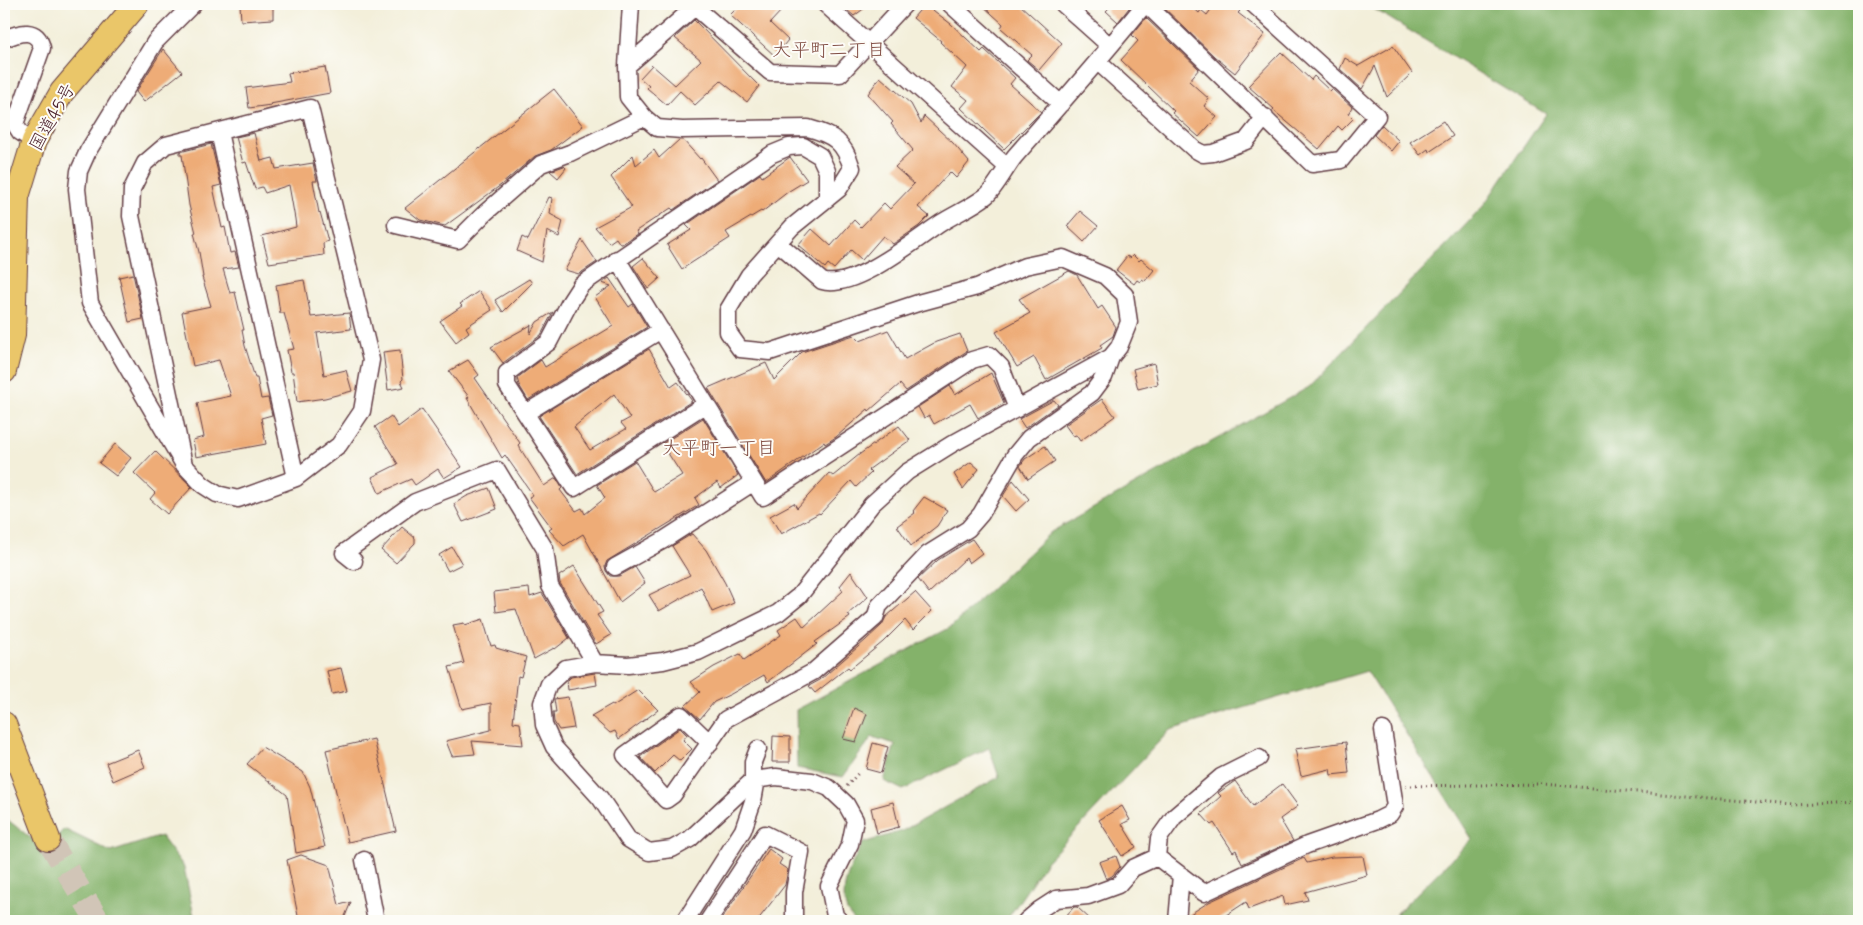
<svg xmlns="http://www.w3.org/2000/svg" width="1863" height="925" font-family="Mynerve,'Klee One',sans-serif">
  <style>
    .forest { fill: #84b26b; stroke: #67684b }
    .building { fill: #eeac77; fill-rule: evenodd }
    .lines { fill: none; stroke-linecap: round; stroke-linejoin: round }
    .highway-tunnel { stroke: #d1c5b7; stroke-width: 24; stroke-dasharray: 24 12; stroke-linecap: butt }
    .minor-casing { stroke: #633e45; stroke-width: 19 }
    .highway-casing { stroke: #633e45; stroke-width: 26 }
    .path { stroke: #633e45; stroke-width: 3; stroke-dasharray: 1 4; stroke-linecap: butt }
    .minor { stroke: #fff; stroke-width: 16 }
    .highway { stroke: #eac669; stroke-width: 24 }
    .labels { text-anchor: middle; stroke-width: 4; stroke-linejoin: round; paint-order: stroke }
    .street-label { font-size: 18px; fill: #4a1f2b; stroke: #fdfcf7 }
    .neighbourhood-label { font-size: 19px; fill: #835046; stroke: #fdfcf7 }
  </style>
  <rect width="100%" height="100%" fill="#fdfcf7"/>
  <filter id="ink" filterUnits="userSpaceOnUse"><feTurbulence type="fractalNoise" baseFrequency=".02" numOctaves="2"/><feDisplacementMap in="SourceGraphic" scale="10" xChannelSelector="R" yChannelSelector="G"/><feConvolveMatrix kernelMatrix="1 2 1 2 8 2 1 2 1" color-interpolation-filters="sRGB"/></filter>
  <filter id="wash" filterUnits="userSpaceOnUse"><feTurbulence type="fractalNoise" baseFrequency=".0096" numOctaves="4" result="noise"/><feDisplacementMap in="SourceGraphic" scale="20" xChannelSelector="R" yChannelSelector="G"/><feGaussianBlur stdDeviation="1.12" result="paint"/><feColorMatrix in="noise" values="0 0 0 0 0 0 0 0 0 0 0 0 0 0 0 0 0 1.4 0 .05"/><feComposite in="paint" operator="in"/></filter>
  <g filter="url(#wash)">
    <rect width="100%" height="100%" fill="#f3efda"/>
    <path class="forest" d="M1366,4h493v917h-470l83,-82 -105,-168 -197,59 -124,132 -40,59h-151c-3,-3 -8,-8 -9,-13 -7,-21 7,-47 17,-65l39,-12 97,-54 -10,-29 -86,42 -19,-9 11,-37 -23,-7 -29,40 -46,-9 -1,-58 155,-83 100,-95 258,-145 172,-178 65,-95z
      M4,817l41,32 19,-20 47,23 50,-16 23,31 11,54h-191z"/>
    <g id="blocks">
      <path class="building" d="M240,4h33v15l-32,2z
        M741,4h34l7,6 -12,13 18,17 -13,16 -45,-41z
        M840,4h30l-16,12z
        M925,4l26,20 30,28 3,-3 31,29 -5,6 31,28 -37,37 -43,-41 7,-8 -16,-13 15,-20 -27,-25 1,-1 -28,-23z
        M981,4h38l43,39 -23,27 -12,-10 5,-5 -31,-27 2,-4z
        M1113,4h19l-14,18 -12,-11z
        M1160,4h29l10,9 2,-3 6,5 8,-11h15l10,7 -2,2 27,21 -30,39 -20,-16z
        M1146,18l53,51 -10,12 20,18 -5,7 13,11 -18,20 -27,-24 2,-2 -53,-51 17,-19 -6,-6z
        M694,20l65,66 -12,16 -26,-21 -26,24 -15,-14 -13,14 -20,-17 2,-2 -9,-8 12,-13 23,20 26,-25 -26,-22z
        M1393,46l19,27 -25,24 -12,-31 -13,23 -22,-20 5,-11 13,8z
        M163,49l19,23 -38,30 -8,-10z
        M1281,52l30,28 3,-4 16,15 2,-2 20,18 -4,7 5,5 -11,11 -4,-4 -19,23 -46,-39 1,-1 -26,-23z
        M325,67l5,26 -60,11 1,1 -22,3 -3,-20 44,-6 -2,-9z
        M880,77l31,27 10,19 3,-7 29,27 16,19 -13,16 -6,-6 -32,35 11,9 -10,10 -26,18 -10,-8 -21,24 -11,-10 -17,19 -6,-5 -3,4 -27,-23 14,-16 19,17 23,-26 7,7 23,-24 6,6 24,-25 -19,-17 18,-17 -22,-26 2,-2 -25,-28z
        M554,89l29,37 -32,24 -16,6 -34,29 -56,41 -25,-6 -15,-12z
        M1443,121l10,15 -24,16 -1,-3 -8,6 -10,-13z
        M1382,125l17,16 -8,10 -17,-16z
        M254,133l7,28 12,-3 3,11 37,-6 4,18h-4l6,32 1,-1 8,29 -5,2 1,12 -55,8 -7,-27 34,-9 -1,-8 -6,-34 -24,8 -3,-6 -7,2 -9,-27 -3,1 -7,-26z
        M679,140h4l17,19 1,-1 16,22 -44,30 -2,-2 -35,23 2,3 -16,10h-2l-4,-6 -7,5 -14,-16 37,-20 -21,-30 22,-22 3,10 18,-15 5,8z
        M211,144l10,41 -8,2 9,41 3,-1 5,26 5,-1 4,15 -16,2 7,24 5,-1 9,38h-2l3,16 10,32h2l4,21 7,-1 4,17 -11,3 5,26 -70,13 -3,-17 11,-3 -7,-34 34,-7 -12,-36 -26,6 -11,-54 29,-6 -9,-29h1l-4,-25 -5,-19h2l-7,-28 -7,-50h-2v-3z
        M790,157l17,23 -18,11 -27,21 -1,-1 -35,21 4,6 -48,31 -15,-24 24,-15 -5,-5 74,-51 2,3z
        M564,166l2,2 -8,10 -8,-7z
        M549,197l3,1 -2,16 13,7 -4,16 -12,-6 -5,31 -25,-11 5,-14 6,3z
        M1080,211l18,15 -14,16 -17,-16z
        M582,240l15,22 -18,12 -14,-4z
        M1133,255l6,6 2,-2 13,11 -9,11 -3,-2 -2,3 -3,-2 -3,4 -18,-14 11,-14 3,2z
        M643,258l17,20 -12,11 -15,-23z
        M1069,271l8,4 21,34 4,-3 14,21 -3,9 -13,9 2,3 -56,32 -12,-23 -17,10 -21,-35 34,-19 -11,-14z
        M133,274l10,45 -14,3 -10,-45z
        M609,278l20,29 4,-3 14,23 -119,73 -9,-15 -2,-7 24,-18 4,7 68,-41 -18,-29 16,-11 -9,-3z
        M529,279l3,4 -29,29 -8,-12z
        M304,280l7,37 38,-4 2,16 -34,4 7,42 22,-5 6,21 -27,7 -28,4 -4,-30h-2l-4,-22 7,-1 -10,-36h-4l-4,-28z
        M479,291l13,19 -26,17 3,5 -13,10 -16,-21 22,-15 -2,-2z
        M553,312l-12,23 -38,28 -12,-16 40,-22 -1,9 7,-12z
        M888,330l17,29 31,-17 24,-8 7,17 -61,40 -6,-7 -31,27 -1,-2 -32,28 -11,7 -1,-2 -58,41 -58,-95 58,-25 8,17 28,-28 52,-17 6,6z
        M649,349l22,38 7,-5 14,19 -115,73 -38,-58zM614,394l16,24 -9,5 5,6 -36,21 -16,-23z
        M400,350l3,29 -2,2 3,6 -16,3 -5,-38z
        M468,360l11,15 -4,3 45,65 -2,2 26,41 12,-8 6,10 -2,2 16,21 6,-3 3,6 20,-16 -8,-13 38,-24 19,31 28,-17 -20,-31 41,-26 35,57 -17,13 -4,-6 -22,16 4,7 -92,56 -2,5 1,5 4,5h9l16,-9 10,16 -25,19 -37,-68 -19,12 -15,-16 3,-2 -23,-31 4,-2 -28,-40 -3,3 -35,-60 2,-1 -20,-26z
        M1154,363l4,21 -20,5 -5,-20z
        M991,373l13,30 -26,15 -8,-14 -36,20 -5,-9 -5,3 -6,-11 32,-21 5,9z
        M1102,399l13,17 -35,25 -4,-6 -3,1 -8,-11z
        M1054,400l4,5 -33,23 -6,-9z
        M422,409l40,58 -18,11 -6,-9 -23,16 -4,-6 -32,14 -7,-16 26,-13 -23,-37 16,-11 7,11z
        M899,426l11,14 -42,30 3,3 -15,14 -5,-6 -31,33 -1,-1 -38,21 -11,-18 24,-13 3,5 32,-35 4,3 27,-22z
        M115,444l16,14 -15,18 -17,-13z
        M1045,446l10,15 -27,18 -8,-13 5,-7z
        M155,451l37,36 -25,27 -17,-15 5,-6 -21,-20z
        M971,462l8,7 -16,20 -9,-15z
        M1013,480l16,19 -13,12 -13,-15z
        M489,488l8,21 -34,13 -9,-18 13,-8z
        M924,497l23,13 -10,16 -26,20 -14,-20 18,-13 -2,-2z
        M402,527l13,11v5l-19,20 -15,-13z
        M692,534l14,16 19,33 9,20 -22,9 -11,-25 -42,24 -10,-16 41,-20 -18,-29z
        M972,539l10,14 -13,10 -3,-5 -37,35 -11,-14 20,-19z
        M452,547l10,17 -14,7 -9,-16z
        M574,566l29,46 -6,3 14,20 -15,9 -36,-61 -1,-7z
        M851,572l17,25 -20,17 2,3 -35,25 2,2 -49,38 -4,-7 -33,19 -17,8 -14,17 -15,-13 15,-14 -9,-10 23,-15 26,-13 4,6 37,-25 -3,-5 19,-13 7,10 39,-36 -3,-5z
        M529,588l1,9 12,-4 27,45 -14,11 -1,-1 -20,11 -18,-50 -20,3 -2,-20z
        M915,592l17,19 -19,19 -8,-10 -22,22 -33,27 -2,-2 -33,26 -6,-7 11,-6 46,-40 16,-15 4,-8z
        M483,619l8,27 4,-1 1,3 30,9 -5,20 -3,-1 -5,46 7,1 3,22 -51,-4 3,13 -23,2 -6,-15 45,-11v-27l-29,6 -13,-42 15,-4 -11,-38 11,-2 1,2z
        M341,668l6,23 -15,3 -5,-23z
        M595,673l2,12 -29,5 -1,-9 4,-4z
        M638,690l20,20 -39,29 -4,-8 -5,2 -19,-17 21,-12 1,2z
        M568,697l6,31 -15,2 -5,-8 -1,-10h3l-2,-13z
        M854,708l13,6 -11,28 -13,-3z
        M680,728l7,7 -4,5 9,9 -12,12 -7,-6 -18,18 -15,-16z
        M773,736l17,1v25h-18z
        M374,739l22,92 -48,11 -22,-92z
        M1346,742l3,31 -18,2 -1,-6 -29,7 -6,-27z
        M873,743l15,4 -7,26 -15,-4z
        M262,747l41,25 7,15 15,60 -29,6 -9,-58 -40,-31z
        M138,750l7,17 -32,14 -7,-18z
        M1235,781l18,25 29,-22 16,22 -18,13 13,22 -51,23 -6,-14 -3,2 -19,-29 -3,2 -10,-11 20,-18 -3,-3z
        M893,802l6,25 -22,6 -6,-25z
        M1122,806l8,14 -8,4 14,23 -14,9 -23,-36z
        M769,849l13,10 -3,5 9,6 -3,15 -28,36h-37z
        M301,855l28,10 10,40 12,-3 -8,19h-44l-12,-61z
        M1116,856l4,11 -8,9 -6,3 -7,-17z
        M1363,856l4,19 -62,17 3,8 -23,5 -2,-9 -34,13 -3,-7 -29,19h-30v-5l22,-14 95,-44 3,5 25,-6z
        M1074,907h3l15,14h-31z"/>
    </g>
  </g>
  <g filter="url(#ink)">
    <use href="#blocks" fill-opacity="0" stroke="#633e45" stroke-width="1"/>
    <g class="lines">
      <path class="highway-tunnel" d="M48,839l50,82"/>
      <g class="minor-casing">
        <path id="minor" d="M631,4l-4,62 1,31 16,20 13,11 25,2 126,-2c26,7 36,14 44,40l-13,21 -47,38 -43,48 -21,35v22l12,17 30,3 148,-49 59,-16 48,-21 38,-8 42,18 20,19 4,27 -10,25 -8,10 -159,87 -45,28 -35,32 -73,92 -21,17 -80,39 -35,9 -35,4 -33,-2 -29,5 -17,16 -7,19 2,22 10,22 46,51 28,41 21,13 23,-3 18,-10 63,-59 23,-3 36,4 17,7 17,16 9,16 -5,24 -21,42 6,30 5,5
          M825,4l181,162
          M950,4l111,100
          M1063,4l47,42
          M1146,4l166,160 29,-4 36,-44 -124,-112
          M695,7l75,65 70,2 65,-70
          M4,39c16,-7 33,-12 38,9l-27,76 5,8 14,9
          M1098,62l96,87 9,5 10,-1 33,-12 19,-24
          M627,66l71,-62
          M219,132l77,346
          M396,225l62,15 27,-27 56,-49 29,-11 74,-36
          M778,243l44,38c31,10 93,-41 119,-58 14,-9 31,-16 45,-27 9,-7 20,-29 29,-40 44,-50 88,-100 130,-152
          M617,259l146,238 209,-137 17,-5 12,12 16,42
          M706,404l-132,84 -67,-103v-12l42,-31 21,-40 11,-17 191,-131 17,-7 14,-1 17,10 7,15v28
          M526,413l135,-83
          M184,465l-53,-249 1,-27 13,-26 21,-18 144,-37 61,252 -9,51 -23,34 -43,33 -58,21 -21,-5 -14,-9 -19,-20 -94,-162 -13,-114 2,-18 9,-20 67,-109 38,-38
          M354,561l-10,-8 71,-51 82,-32 48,79 5,37 45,77
          M615,567l47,-26 92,-59
          M710,743l-29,-28 -56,40 41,45 7,-5 53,-76 87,-47 62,-54 4,-12 49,-52 40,-25 13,-15 34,-59 14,-17 63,-45 12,-16 7,-20
          M1259,758l-38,19 -47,40 -15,21 -2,19 47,36 103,-48 71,-25 12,-6 5,-8 -12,-76
          M753,780v-18l5,-13
          M364,860l12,61
          M685,921l58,-91 10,-29 4,-22
          M708,921l57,-87 36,18 -7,40v29
          M1026,921l13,-11 17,-11 32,-3 30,-11 15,-17 24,-11
          M1177,921l4,-46"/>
      </g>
      <g class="highway-casing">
        <path id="highway" d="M4,371l9,-36 4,-138 17,-56 28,-49 75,-88
          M4,724l44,115"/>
      </g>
      <path class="path" d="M847,786l13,-15
        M1406,786l137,-2 249,21 67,-3"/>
      <use href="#minor" class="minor"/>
      <use href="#highway" class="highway"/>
    </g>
  </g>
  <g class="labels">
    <g class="street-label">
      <text transform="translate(52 117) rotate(-61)" y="6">国道45号</text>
    </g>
    <g class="neighbourhood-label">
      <text x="829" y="56">大平町二丁目</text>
      <text x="719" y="454">大平町一丁目</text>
    </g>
  </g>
  <rect width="1863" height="925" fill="none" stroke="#fdfcf7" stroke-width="20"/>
</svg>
